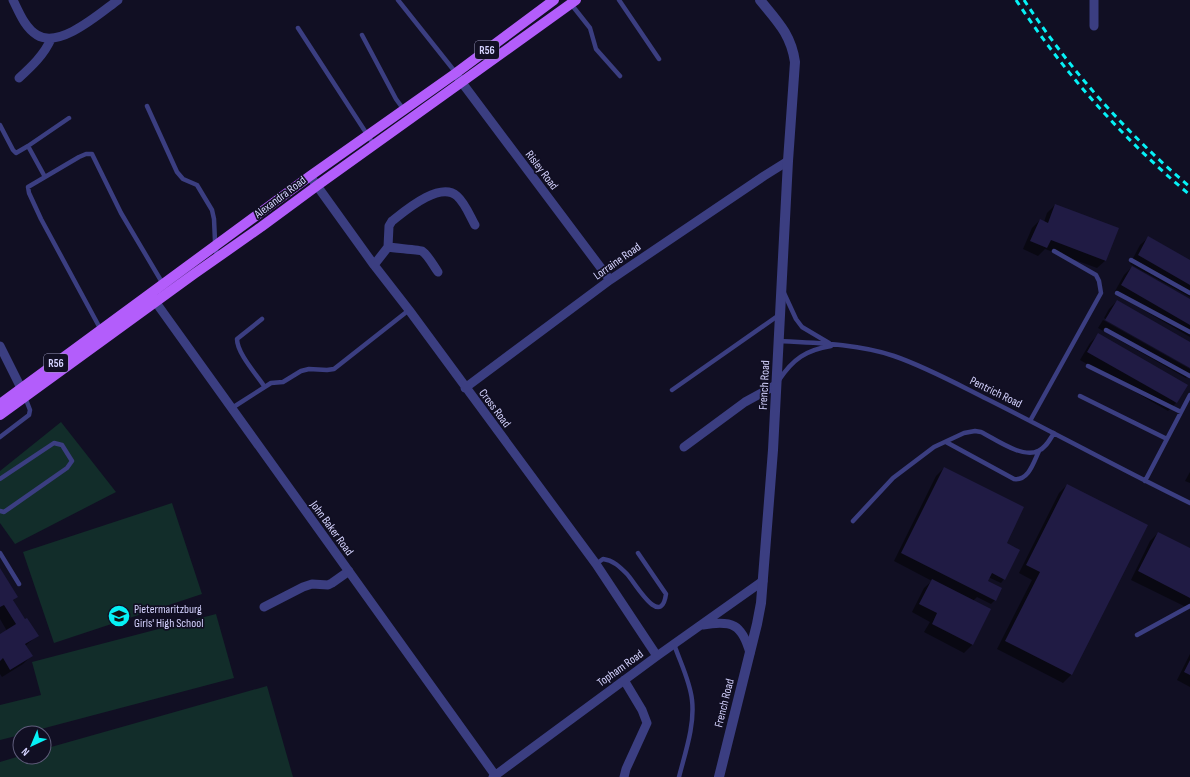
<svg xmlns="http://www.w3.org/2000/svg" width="1190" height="777" font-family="'Sofia Sans Condensed',sans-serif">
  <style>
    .green { fill: #122d2a }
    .shadow { fill: #0007 }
    .building { fill: #201b44 }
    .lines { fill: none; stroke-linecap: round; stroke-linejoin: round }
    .service { stroke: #3b3e81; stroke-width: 4.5 }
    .minor { stroke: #3b3e81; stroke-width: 9 }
    .tertiary { stroke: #3b3e81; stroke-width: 10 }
    .primary { stroke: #b35dfb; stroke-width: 10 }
    .rail { stroke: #06f1f6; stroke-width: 3; stroke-dasharray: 6 5; stroke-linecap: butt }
    .labels { text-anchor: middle; stroke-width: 3.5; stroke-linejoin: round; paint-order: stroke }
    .shield { fill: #110f23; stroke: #9a98bc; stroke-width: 1 }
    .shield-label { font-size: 11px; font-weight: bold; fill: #d4d2fe }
    .street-label { font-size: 12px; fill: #d4d2fe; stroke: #110f23 }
    .poi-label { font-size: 12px; fill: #d4d2fe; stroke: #110f23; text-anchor: start }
  </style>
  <rect width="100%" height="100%" fill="#110f23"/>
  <path class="green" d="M61,422l55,70 -101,52 -15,-21v-52z
    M172,503l30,91 -148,49 -31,-91z
    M216,614l18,64 -208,55h-6v2l-20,5v-35l41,-10 -9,-33z
    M267,686l26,91h-293v-15l20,-6 24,1v-8z"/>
  <path class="shadow" d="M1055,205l51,55 -9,8 -52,-19 -7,7 -15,-7 9,-21 8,-8 4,2 3,-9z
    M1149,237l41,24v36l-60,-33 10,-19z
    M1132,267l58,34v36l-76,-44 10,-18z
    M1117,301l73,42v24l-86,-49 5,-9z
    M1103,320l87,49v4l-4,5 -88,-50z
    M1098,335l78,68 -8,8 -88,-51 10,-17z
    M944,468l59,79 1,32 -3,4 -13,-6 -4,8 11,15 -4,4 -14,-7 -4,4 17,9 -18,35 -8,8 -40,-21 6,-10 -18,-10 12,-24 8,-7 -38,-20 42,-85z
    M1190,472v11l-5,-2z
    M1067,485l4,190 -8,8 -66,-34 35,-69 -13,-7 40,-80z
    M1158,533l32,16v54l-4,4 -55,-27 19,-39z
    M0,570l16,27 -3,4 12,19 12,16 -12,10 6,10 -8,8 -21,13 -2,-3v-39l7,-4 -7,-12z
    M1190,654v33l-13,-7z"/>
  <path class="building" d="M1055,204l64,24 -13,33 -55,-21 -4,8 -17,-7 10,-22 8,4z
    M1148,236l42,24v25l-52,-30z
    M1132,266l58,33v26l-69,-40z
    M1117,300l73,42v26l-85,-48z
    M1098,333l90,52 -11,18 -90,-51z
    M944,467l80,40 -17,36 13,7 -15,30 -13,-7 -4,8 14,7 -6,13 -95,-48z
    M1067,484l81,41 -76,150 -67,-34 35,-69 -14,-7z
    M1158,532l32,16v50l-52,-27z
    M0,568l18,29 -5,3 12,19 2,-1 12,18 -14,8 8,12 -23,14 -7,-12 -3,3v-27l16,-10 -12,-19 -4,2z
    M932,579l59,30 -18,36 -41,-21 5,-11 -18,-9z
    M1190,660v15l-6,-3z"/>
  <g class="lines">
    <path class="service" d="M398,0l58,73
      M619,0l40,59
      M571,4l19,24 6,21 24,27
      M298,28l76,117
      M362,35l34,64 8,11
      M147,106l30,66 6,7 14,6 15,25 2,9 1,22 2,17
      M0,125l13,25 3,3 12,-7
      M45,177l-17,-31 41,-28
      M1131,260l59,33
      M784,293l12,26 6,8 27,16
      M1117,293l73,39
      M262,319l-25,20c0,14 19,35 27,47
      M101,330l-60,-111 -12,-26 -1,-6 51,-30 7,-3h6l29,59 42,71
      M1106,330l84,46
      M779,341c38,2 79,3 115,15 32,11 63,28 93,43 68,34 135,71 203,104
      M1088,366l93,46
      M779,380c14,-21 27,-30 52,-34
      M672,390l107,-75
      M1080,396l87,43
      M232,408l39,-25 12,-1 18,-11 8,-2 18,1 7,-1 75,-59
      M1030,421l71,-128 -2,-12 -3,-6 -42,-24
      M0,437l29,-22 1,-5 -5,-13
      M946,442l68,37c15,2 20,-18 25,-28
      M0,479l54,-36 8,2 10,16 -5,7 -63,44 -4,-1
      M1145,481l45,-86
      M853,521l40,-43 41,-31 30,-14 11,-2 6,1c14,7 42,27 57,19 8,-3 12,-12 16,-18
      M0,553l19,31
      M596,564l7,-5c10,1 17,8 24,15 7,7 34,56 39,20l-28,-41
      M1137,635l53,-29
      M674,644c6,18 16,37 18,56 3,25 -7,53 -13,77"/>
    <path class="minor" d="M13,0c6,12 12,28 24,35 23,14 63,-22 81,-35
      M1094,26v-26
      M457,76l153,204
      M19,78c12,-11 25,-23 32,-39
      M310,176l64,89 35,45 187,254 61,92
      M388,247c5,1 32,3 34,4 6,4 11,14 16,21
      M374,265l14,-18 1,-21 3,-5c14,-11 48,-40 65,-25 8,7 13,20 18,29
      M152,297l343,478
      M0,346l24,48
      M465,388l145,-108 154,-104 24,-15
      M684,447l61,-45 31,-17
      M264,607l39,-20 9,-3 16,1 4,-2 17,-12
      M703,625c29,-5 39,-1 47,28
      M624,680l18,30 5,13 -21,46 -2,8
      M493,777l164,-121 106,-75"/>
    <path class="tertiary" d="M719,777l38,-153 4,-21 12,-153 15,-289 7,-99c-4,-28 -18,-41 -35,-62"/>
    <path class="primary" d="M0,404l310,-228 146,-103 98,-73
      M0,415l194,-141 67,-47 57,-42 258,-185"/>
    <path class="rail" d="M1016,0c49,74 106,138 174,195
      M1024,0c46,70 102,133 166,187"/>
  </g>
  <defs>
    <g id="school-disc" transform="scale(1.15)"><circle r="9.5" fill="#06f1f6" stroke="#110f23"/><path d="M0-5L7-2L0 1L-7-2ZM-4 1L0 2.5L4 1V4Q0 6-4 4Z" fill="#111"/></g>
  </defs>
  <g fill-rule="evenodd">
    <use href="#school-disc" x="119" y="616"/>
  </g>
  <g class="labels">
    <g class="shield">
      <rect x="475" y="41" width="24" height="18" rx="3"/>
      <rect x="44" y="354" width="24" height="18" rx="3"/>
    </g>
    <g class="shield-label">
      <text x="487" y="54">R56</text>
      <text x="56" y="367">R56</text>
    </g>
    <g class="street-label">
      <text transform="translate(542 170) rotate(53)" y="4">Risley Road</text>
      <text transform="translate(280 197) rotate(-37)" y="4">Alexandra Road</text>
      <text transform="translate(617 261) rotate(-35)" y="4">Lorraine Road</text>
      <text transform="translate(764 385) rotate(-87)" y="4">French Road</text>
      <text transform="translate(996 392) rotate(26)" y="4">Pentrich Road</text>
      <text transform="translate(495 408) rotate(53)" y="4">Cross Road</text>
      <text transform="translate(332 528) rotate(54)" y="4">John Baker Road</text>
      <text transform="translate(620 668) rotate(-36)" y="4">Topham Road</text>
      <text transform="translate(724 703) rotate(-76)" y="4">French Road</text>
    </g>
    <g class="poi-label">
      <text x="134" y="613">Pietermaritzburg<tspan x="134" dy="14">Girls' High School</tspan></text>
    </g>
  </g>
  <g transform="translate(32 745) rotate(224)"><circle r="19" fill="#110f23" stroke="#5f5d7b"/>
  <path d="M0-3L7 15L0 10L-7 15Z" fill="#06f1f6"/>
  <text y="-6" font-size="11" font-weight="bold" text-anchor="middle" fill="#d4d2fe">N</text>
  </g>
</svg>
